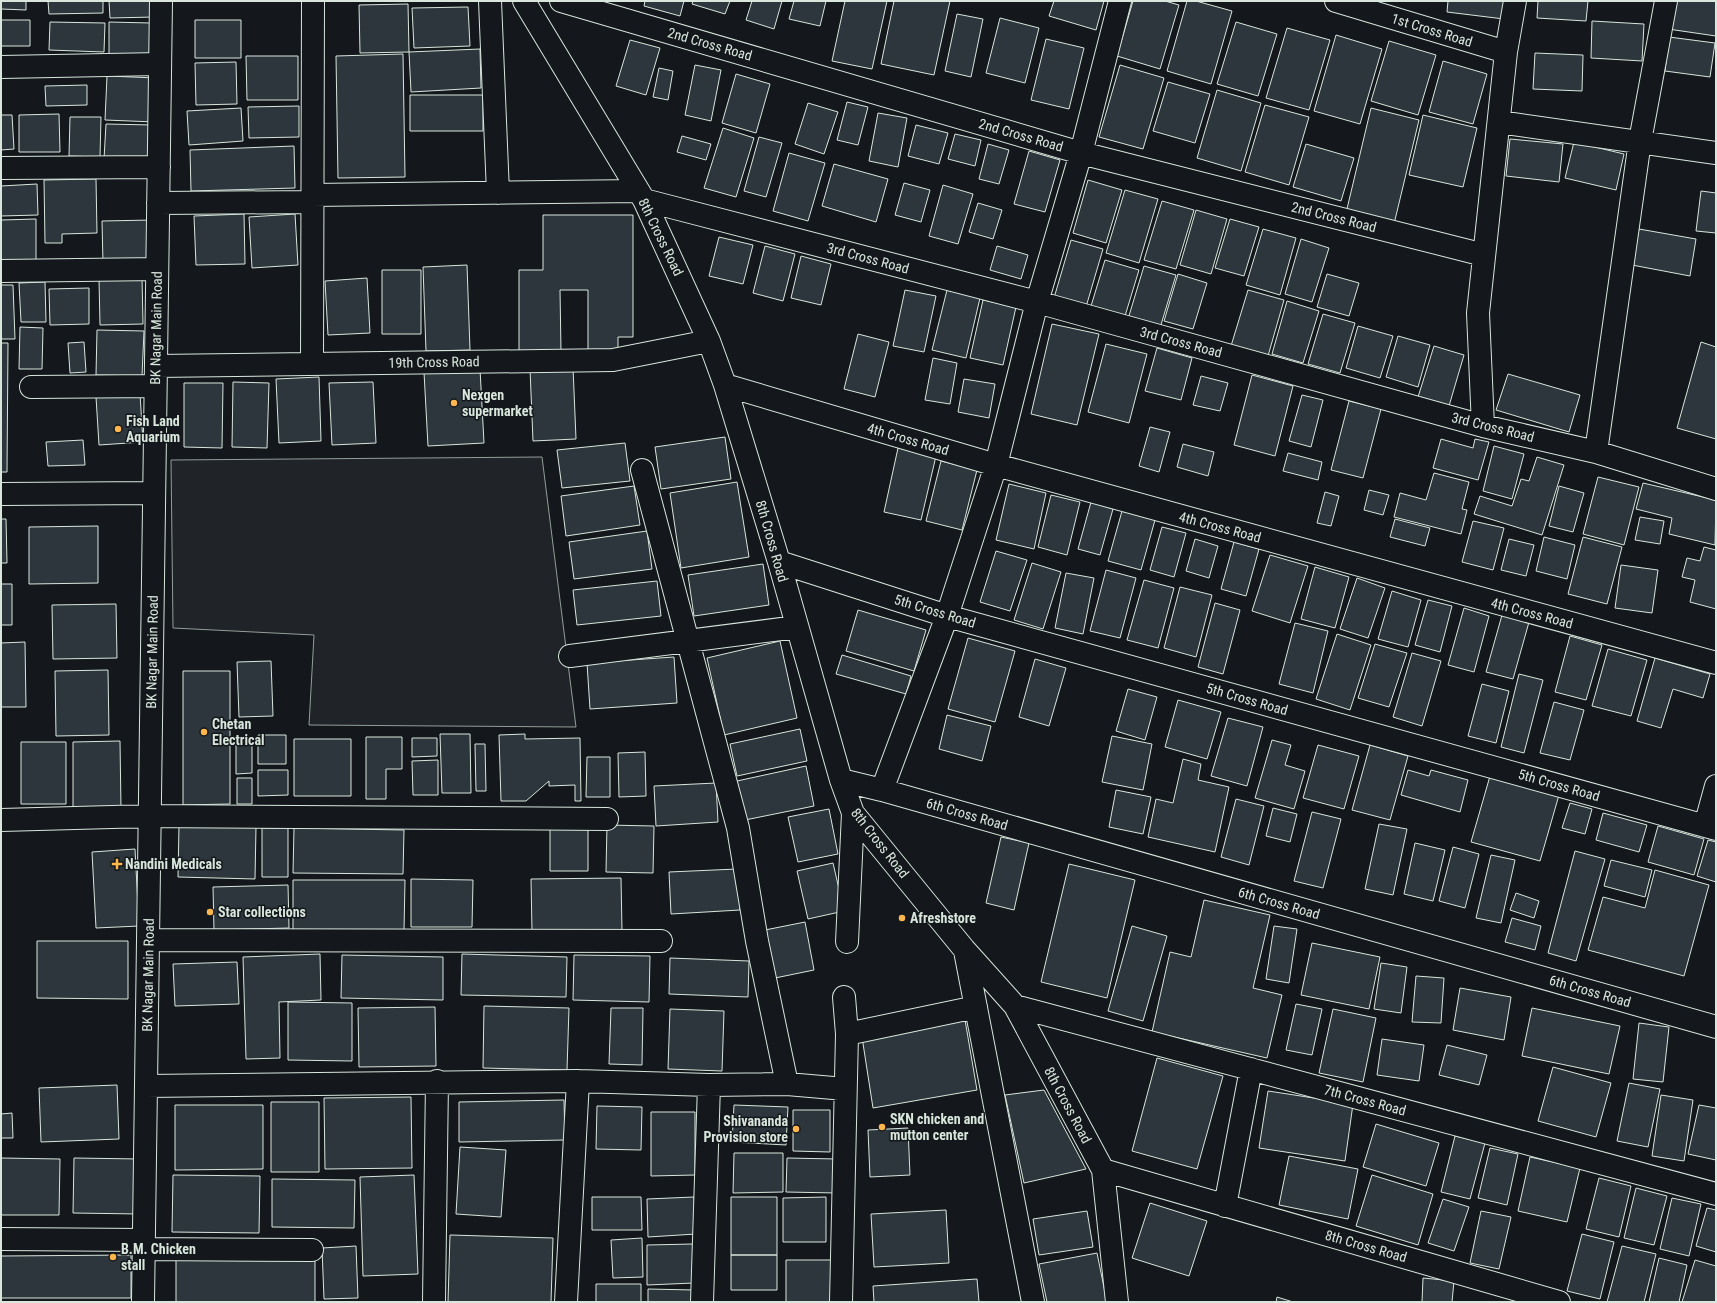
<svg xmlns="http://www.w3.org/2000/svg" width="1717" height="1303" font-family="'Roboto Condensed',sans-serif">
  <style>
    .green { fill: #202428; stroke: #939e99 }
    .building { fill: #2c363c; stroke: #d8e6dc }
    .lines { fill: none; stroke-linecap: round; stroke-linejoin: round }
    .minor-casing { stroke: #d8e6dc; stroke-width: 24 }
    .minor { stroke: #14181c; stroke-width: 22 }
    .poi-dot { fill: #ffb74d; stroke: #14181c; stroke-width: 1.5 }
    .labels { text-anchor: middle; stroke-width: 3; stroke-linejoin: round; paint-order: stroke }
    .street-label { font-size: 14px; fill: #d8e6dc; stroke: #14181c }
    .poi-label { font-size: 14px; font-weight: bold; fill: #d8e6dc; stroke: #14181c; text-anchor: start }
  </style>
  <rect width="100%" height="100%" fill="#14181c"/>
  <path class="green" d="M542,457l34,270 -267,-2 5,-90 -141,-7 -2,-168z"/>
  <path class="building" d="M1,1h25v9l-25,-1z
    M48,1h55v12l-54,1z
    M109,1h46v16l-45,1z
    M645,1h39l-4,15 -36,-10z
    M693,1h37l-5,13 -33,-10z
    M752,1h30l-8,28 -28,-9z
    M794,1h32l-6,25 -31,-7z
    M845,1h42l-15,68 -40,-8z
    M894,1h56l-16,74 -53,-11z
    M1054,1h50l-8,29 -47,-14z
    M1133,1h32l14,4 -19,64 -43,-13z
    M1187,1h9l36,10 -21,73 -44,-13z
    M1448,1h58l-2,18 -57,-7z
    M1538,1h50l-2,20 -49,-3z
    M1672,1h44v35l-48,-7z
    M408,4l1,48 -49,1 -1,-48z
    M468,7l2,39 -56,2 -2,-40z
    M957,14l26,5 -12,58 -26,-6z
    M1000,18l39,10 -14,55 -39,-10z
    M1,20h29v26h-29z
    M195,20h46v38h-46z
    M1592,21l52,3 -2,37 -51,-3z
    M50,22l55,1 -1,29 -55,-2z
    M109,22l42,1v33h-42z
    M1236,22l41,12 -19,62 -41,-12z
    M1287,28l43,12 -21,70 -43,-12z
    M1336,35l46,14 -22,75 -46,-13z
    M1669,37l46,6 -5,34 -45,-6z
    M1046,39l38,9 -15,61 -38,-9z
    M630,40l30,8 -14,47 -30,-9z
    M1389,41l47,14 -18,60 -47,-14z
    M480,49l1,39 -70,4 -2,-40z
    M1535,53l48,2 -1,36 -49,-2z
    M403,54l2,123 -67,1 -2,-122z
    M246,56h52v44h-51z
    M1443,61l44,13 -14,50 -44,-12z
    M236,62l1,42 -41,1 -1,-42z
    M695,65l26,5 -10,51 -26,-6z
    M1120,65l44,13 -21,71 -44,-12z
    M659,68l14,3 -5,29 -15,-3z
    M736,74l34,10 -14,49 -34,-10z
    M107,76l50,2 -2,44 -50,-2z
    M1168,82l42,12 -15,49 -42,-12z
    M87,85v20l-41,1 -1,-20z
    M1217,90l44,13 -20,68 -44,-13z
    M410,95h73v36h-73z
    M847,102l21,5 -10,38 -21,-5z
    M808,103l30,9 -14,42 -29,-10z
    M1265,105l44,12 -20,68 -44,-13z
    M299,106v31l-50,1 -1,-31z
    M241,108l2,33 -54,4 -2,-34z
    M1371,108l48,12 -25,104 -48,-11z
    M878,113l29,5 -9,49 -29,-6z
    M59,114l1,38h-41v-37z
    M1,115h11l2,34 -13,1z
    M1423,115l54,13 -14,59 -54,-12z
    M70,117h31l-1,40 -31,-1z
    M106,124l46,1 -1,35 -47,-1z
    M916,125l32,8 -9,31 -31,-8z
    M723,128l31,10 -18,59 -32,-9z
    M955,134l26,6 -6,26 -27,-7z
    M682,136l29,8 -5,16 -29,-8z
    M759,137l23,6 -16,54 -22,-6z
    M1510,139l53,5 -4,38 -53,-6z
    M1574,142l50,12 -8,36 -51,-12z
    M988,144l21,6 -10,34 -20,-5z
    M1306,144l48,14 -13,43 -48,-14z
    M294,146l1,42 -104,3 -1,-41z
    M1029,151l31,9 -15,52 -31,-8z
    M789,153l36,10 -17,58 -35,-10z
    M834,164l54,15 -12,43 -54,-16z
    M96,179l1,54 -35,1v9h-17l-1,-63z
    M1088,180l34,10 -16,53 -33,-10z
    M904,183l26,7 -9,32 -26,-7z
    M37,184l1,31 -37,1v-30z
    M943,185l30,9 -15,50 -29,-8z
    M1125,190l33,9 -19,64 -33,-10z
    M1701,191l15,2v40l-20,-2z
    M1162,201l32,9 -18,59 -32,-9z
    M978,203l24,7 -9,29 -24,-7z
    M1196,210l31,9 -16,55 -31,-9z
    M244,214l1,50 -49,1 -2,-49z
    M295,214l3,51 -46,3 -3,-51z
    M543,215h90v122h-15v14l-30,1v-62h-28l1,62h-42v-82h24z
    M36,219v48h-35v-47z
    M1230,219l29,8 -15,49 -29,-8z
    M153,220l1,42 -51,1 -1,-42z
    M1263,229l33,9 -16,57 -34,-10z
    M1639,229l57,10 -6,37 -58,-11z
    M719,237l34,8 -10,39 -34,-8z
    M1301,239l28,9 -17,54 -27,-8z
    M1071,240l32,9 -17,58 -32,-9z
    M765,246l30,8 -12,47 -30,-8z
    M997,246l31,9 -7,24 -31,-9z
    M801,256l30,8 -10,41 -30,-7z
    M1105,260l34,10 -14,46 -34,-10z
    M467,265l3,85 -44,1 -3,-84z
    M1144,266l32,9 -16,53 -32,-9z
    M382,270h39v64h-39z
    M1178,274l29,9 -14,46 -29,-8z
    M1327,274l32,9 -10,33 -32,-9z
    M142,278l1,46 -43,1 -1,-46z
    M367,278l3,55 -42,2 -3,-54z
    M45,282l1,40h-25l-2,-39z
    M1,285h12l2,54h-14z
    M89,288v36l-39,1 -1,-36z
    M905,290l31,6 -12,56 -31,-6z
    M947,290l33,8 -14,60 -34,-8z
    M1248,290l36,10 -16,56 -37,-10z
    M983,300l33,7 -13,58 -33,-7z
    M1287,301l32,10 -16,52 -31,-9z
    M1323,314l32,9 -15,50 -32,-9z
    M1052,324l47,10 -22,91 -46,-11z
    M1358,326l35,10 -13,42 -34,-10z
    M20,327l23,1 -1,41h-23z
    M97,330l47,1 -2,45 -46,-1z
    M858,334l31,8 -14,55 -31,-8z
    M1398,336l32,9 -12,42 -32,-10z
    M84,342l2,30 -16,1 -2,-30z
    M1701,342l15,5v92l-39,-11z
    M1,343h7l-1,129h-6z
    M1106,344l41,10 -18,69 -41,-11z
    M1434,346l30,9 -15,51 -31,-9z
    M1157,348l35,10 -11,42 -36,-9z
    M933,358l24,5 -7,41 -25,-4z
    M573,367l3,72 -43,2 -3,-72z
    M480,369l4,74 -56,3 -4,-74z
    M1508,374l72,21 -11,37 -73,-22z
    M1252,375l41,11 -18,70 -41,-11z
    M1201,376l27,7 -8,28 -27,-6z
    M319,377l2,64 -42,2 -3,-64z
    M964,379l31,5 -6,34 -31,-6z
    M233,382l36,1 -2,65 -35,-1z
    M373,382l3,61 -44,2 -3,-62z
    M184,383h39l-1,65 -38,-1z
    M140,394l3,48 -44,3 -3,-48z
    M1302,395l21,5 -12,47 -22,-6z
    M1349,401l32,8 -18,69 -32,-8z
    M1150,427l20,5 -11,40 -20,-6z
    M725,437l6,42 -70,10 -6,-42z
    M1441,439l32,9 2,-9 14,3 -11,38 -45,-12z
    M83,440l2,25 -37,1 -2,-24z
    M625,443l5,38 -68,7 -5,-38z
    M1183,444l31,8 -6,24 -31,-9z
    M1494,446l30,8 -12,45 -29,-8z
    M898,448l38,8 -15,64 -37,-8z
    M1288,453l34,9 -4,18 -35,-9z
    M1537,457l27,8 -22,70 -68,-21 6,-18 32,10 9,-27 8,2z
    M941,461l36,9 -15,60 -36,-9z
    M1434,473l35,9 -7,27 5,1 -6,24 -67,-17 6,-24 26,7z
    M1598,477l41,10 -15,58 -41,-11z
    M737,482l12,75 -68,11 -11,-75z
    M1643,483l73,17 -1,45 -46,-11 3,-16 -36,-9z
    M1009,484l37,9 -12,56 -38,-9z
    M634,486l6,39 -74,11 -5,-40z
    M1559,486l25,7 -11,39 -24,-6z
    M1369,490l20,5 -6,20 -19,-5z
    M1325,492l14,4 -8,30 -14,-3z
    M1051,495l29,7 -13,53 -29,-8z
    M1091,502l22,7 -13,46 -22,-6z
    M1122,511l33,9 -14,50 -33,-9z
    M1640,517l24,4 -4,23 -25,-4z
    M1,519h5l1,44h-6z
    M1395,519l35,9 -5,18 -35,-9z
    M1473,521l31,7 -11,42 -31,-8z
    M98,526v57l-69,1v-57z
    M1162,527l24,6 -12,44 -24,-7z
    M647,531l5,38 -78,10 -5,-37z
    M1544,537l31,8 -8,34 -31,-8z
    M1583,537l39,10 -15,57 -39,-10z
    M1195,539l23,7 -9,32 -23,-7z
    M1509,539l25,6 -8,31 -25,-6z
    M1234,542l25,7 -13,47 -25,-7z
    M1704,547l12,3v59l-26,-7 5,-22 -13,-3 5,-19 13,3z
    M996,551l31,9 -17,51 -30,-9z
    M1270,555l38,11 -18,57 -38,-12z
    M1032,563l29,9 -18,57 -29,-9z
    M763,564l6,41 -75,11 -6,-41z
    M1621,565l37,5 -6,43 -37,-5z
    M1315,567l34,10 -14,51 -34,-9z
    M1106,570l30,8 -16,60 -30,-7z
    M1066,573l28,5 -11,56 -28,-6z
    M1357,578l28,10 -17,50 -28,-9z
    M1144,580l30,8 -16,60 -31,-8z
    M657,581l4,35 -84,9 -4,-35z
    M1,584h11v41h-11z
    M1180,587l32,8 -16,62 -32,-9z
    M1392,591l29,9 -13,47 -30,-8z
    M1428,600l24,6 -12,46 -25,-7z
    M1215,603l25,7 -17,64 -25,-7z
    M116,604l1,54 -64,1 -1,-54z
    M1464,608l25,8 -15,56 -26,-7z
    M858,610l68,20 -12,41 -68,-20z
    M1502,615l27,7 -16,57 -27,-7z
    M1295,623l33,8 -15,62 -34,-9z
    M1337,634l34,11 -21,65 -34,-11z
    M1570,636l32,9 -16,55 -31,-8z
    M968,638l47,13 -20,71 -47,-13z
    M780,641l17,77 -73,17 -17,-77z
    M25,642l1,65h-25v-64z
    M1375,644l32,9 -18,54 -31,-9z
    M1608,649l39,11 -16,56 -39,-10z
    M1412,653l29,8 -19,65 -29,-9z
    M842,655l69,21 -5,18 -70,-20z
    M674,657l3,46 -87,6 -3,-46z
    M1655,658l55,16 -7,24 -30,-9 -12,39 -24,-7z
    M1035,659l31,9 -17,58 -30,-9z
    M271,661l2,55 -34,1 -2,-55z
    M108,670l1,65 -53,1 -1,-65z
    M183,671h47v133l-47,1z
    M1519,674l24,6 -19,73 -23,-6z
    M1482,684l27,7 -13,52 -28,-7z
    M1128,689l29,8 -12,43 -29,-9z
    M1178,700l43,12 -14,47 -42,-12z
    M1554,702l30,8 -14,50 -30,-7z
    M947,715l44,11 -9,35 -43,-12z
    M1228,718l35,9 -16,59 -36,-10z
    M800,729l7,32 -70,15 -7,-32z
    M440,734h30l1,59h-29z
    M525,734v5l55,-1 1,63h-6v-16l-26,1v-5l-23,20h-25l-2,-66z
    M258,735h28v29h-28z
    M1112,736l40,8 -9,46 -41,-8z
    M366,737h36v32h-16v30h-20z
    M412,738h25v18l-25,1z
    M294,739h57v57h-57z
    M1272,740l19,5 -6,20 20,6 -11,38 -39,-11z
    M120,741l1,68 -48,1v-68z
    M21,742h45v62h-45z
    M236,742h16v31l-16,1z
    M475,744h10l1,47h-10z
    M1318,745l41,11 -15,53 -41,-11z
    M1370,745l38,11 -18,64 -38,-10z
    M645,752l1,44 -27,1 -1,-44z
    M587,757h23v40h-24z
    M1183,759l18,5 -3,16 31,7 -14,65 -67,-15 8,-38 17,4z
    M438,760v35h-25l-1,-34z
    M806,766l8,40 -69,14 -8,-39z
    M258,770h30v25l-30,1z
    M1408,770l21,6 2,-6 37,10 -8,32 -59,-17z
    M1490,776l69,19 -19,66 -69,-19z
    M237,778h15v26h-15z
    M716,783l2,39 -62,4 -2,-40z
    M1116,790l35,7 -8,37 -34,-7z
    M1236,799l28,7 -15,59 -28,-8z
    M1570,803l22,6 -7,25 -23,-6z
    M1273,808l24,6 -7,28 -24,-6z
    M829,809l9,45 -40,8 -10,-45z
    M1312,812l29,7 -18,69 -29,-7z
    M1603,813l44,12 -8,27 -43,-12z
    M550,823h38v48h-38z
    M1379,824l28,5 -14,66 -28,-6z
    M179,825l77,2 -1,52 -77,-2z
    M607,825l47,1 -1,47 -47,-1z
    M1658,826l46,13 -10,36 -46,-13z
    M262,828h26v49h-26z
    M294,828l110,2 -1,44 -110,-1z
    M1001,837l28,6 -15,67 -28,-7z
    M1708,840l8,2v40l-19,-6z
    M1415,843l30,7 -12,51 -29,-7z
    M1453,847l26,7 -14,54 -26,-7z
    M135,849l4,77 -43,2 -4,-76z
    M1575,851l30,8 -29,102 -28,-8z
    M1491,855l24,5 -14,63 -25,-5z
    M1611,860l41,10 -7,27 -41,-11z
    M833,863l11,48 -36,8 -11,-48z
    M1069,864l66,16 -28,118 -66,-16z
    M737,869l3,41 -69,4 -2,-42z
    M1655,870l54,15 -25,91 -96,-26 15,-53 42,11z
    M621,878l1,53h-90l-1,-52z
    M411,879l62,1 -1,47h-61z
    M293,880h112l-1,51h-111z
    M288,885l1,43 -75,2 -1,-43z
    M1516,893l23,8 -5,17 -24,-8z
    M1204,900l66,15 -17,73 29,7 -15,63 -115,-26 18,-80 21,5z
    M1512,918l29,8 -6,24 -30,-8z
    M805,922l9,48 -39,8 -10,-48z
    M1132,926l35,10 -24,85 -35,-10z
    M1274,926l23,3 -8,54 -23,-4z
    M37,941h91v58l-91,-1z
    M1312,943l68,14 -11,52 -68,-14z
    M320,954l1,46 -42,2 1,56 -34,1 -3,-102z
    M462,954l105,3 -1,40 -105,-2z
    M342,955l101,2v43l-102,-2z
    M574,955l76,1 -1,46 -76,-2z
    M670,958l79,3 -1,36 -79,-3z
    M237,962l2,42 -64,2 -2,-42z
    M1381,963l26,4 -6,46 -27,-4z
    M1416,976l28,2 -3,45 -29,-1z
    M1460,988l51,9 -7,43 -51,-10z
    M288,1002l64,1v58l-64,-1z
    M1296,1004l26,5 -10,46 -26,-5z
    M484,1006l85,2 -2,62 -84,-2z
    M435,1007l1,59 -77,1 -1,-59z
    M611,1008h32l-1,57 -33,-1z
    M1532,1008l88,18 -11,48 -87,-18z
    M670,1009l54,2 -2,60 -54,-2z
    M1333,1009l43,9 -13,64 -44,-9z
    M965,1020l12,70 -104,18 -11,-71z
    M1639,1023l30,4 -6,55 -30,-3z
    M1382,1039l42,6 -5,36 -42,-6z
    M1447,1045l40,10 -8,30 -40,-10z
    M1157,1058l66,18 -26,93 -65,-18z
    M1553,1067l58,16 -15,54 -58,-16z
    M1629,1083l31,6 -12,58 -31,-6z
    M117,1085l2,54 -78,3 -2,-54z
    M1044,1090l42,79 -62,14 -19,-88z
    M1268,1091l85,13 -8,57 -86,-13z
    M1661,1095l32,5 -9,61 -32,-5z
    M411,1097l1,71 -87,1 -1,-71z
    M564,1100l1,40 -106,2v-40z
    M271,1102h48v70h-48z
    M175,1105h88v64l-88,1z
    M734,1105l54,2 -2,38 -54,-3z
    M1699,1105l17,3v52l-28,-6z
    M597,1106l45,1 -1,43 -45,-1z
    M793,1110h37v42l-37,-1z
    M651,1112h44v63l-44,1z
    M12,1113l1,25h-12v-24z
    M1376,1124l63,19 -13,43 -63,-19z
    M908,1128l2,47 -40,2 -2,-47z
    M1455,1136l30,7 -15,56 -29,-7z
    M460,1147l46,3 -5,67 -45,-3z
    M1490,1148l28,6 -11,51 -29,-7z
    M734,1153h49v39l-50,1z
    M1289,1156l69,13 -10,50 -69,-14z
    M1530,1157l50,11 -13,54 -49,-11z
    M1,1158l59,1 -1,56h-58z
    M74,1158l66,1 -1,55 -66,-1z
    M787,1158l50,1v34l-51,-1z
    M173,1175l87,1 -1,57 -87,-1z
    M414,1175l4,99 -55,2 -3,-99z
    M1372,1175l61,19 -15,51 -62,-19z
    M1599,1178l32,8 -12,51 -33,-8z
    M272,1179l83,1 -1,48 -82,-1z
    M1636,1188l31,8 -13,49 -30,-7z
    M592,1197h49l1,33h-50z
    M694,1197l2,37 -48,3 -1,-38z
    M731,1197h46v58h-46z
    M826,1197v45h-43v-44z
    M1672,1198l29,6 -12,52 -29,-7z
    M1443,1199l26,8 -15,44 -26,-8z
    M1150,1203l57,18 -18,55 -57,-18z
    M1707,1208l9,2v42l-20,-6z
    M946,1210l3,53 -75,4 -3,-53z
    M1087,1211l6,36 -54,8 -6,-36z
    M1481,1211l30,6 -12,52 -29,-6z
    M1582,1234l32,8 -14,57 -33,-8z
    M450,1235l103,3 -2,64h-103z
    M642,1238l1,39 -30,1 -2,-38z
    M693,1244l1,39 -47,2v-40z
    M356,1246l2,52 -34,1 -2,-51z
    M1622,1246l34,8 -12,48h-37z
    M176,1250l139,1v51h-139z
    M1097,1253l10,49h-60l-8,-38z
    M131,1255v43h-130v-42z
    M731,1255h46v35h-46z
    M1659,1258l28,7 -8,37h-30z
    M786,1260h49v42h-49z
    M1695,1260l21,6v36h-34z
    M1423,1278l31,3 -2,21h-30z
    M977,1279l2,23h-105l-1,-16z
    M596,1284h45v18h-45z
    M648,1289l46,1 -1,12h-45z
    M1277,1297l16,5h-17z"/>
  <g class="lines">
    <g class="minor-casing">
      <path id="minor" d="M490,1l8,192
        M524,1l120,199 65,141 16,44 54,177 62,218 12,33 111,136 51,57 88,164 456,132
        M561,1l520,152 403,102
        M1336,1l170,51
        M1,67l159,-3
        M1499,122l217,31
        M1,168l158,-1
        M312,195l326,-4
        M644,200l393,102 446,124 113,26 120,37
        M158,203l154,-1
        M1,271l156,-2
        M312,364l1,-363
        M156,366l457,-6 96,-19
        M725,385l271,80 720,198
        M31,387l124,-1
        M1483,426l-5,-113 28,-261 9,-51
        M1596,452l44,-311 26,-140
        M642,470l96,358 19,113 30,143
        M1,494l153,-1
        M779,562l168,54 769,213
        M570,656l227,-29
        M841,780l41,10 834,237
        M882,790l65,-174 49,-151 41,-163 44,-149 39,-152
        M1,820l148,-4 458,3
        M1705,826l11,-40
        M148,940l513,1
        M847,942l6,-129
        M965,951l68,351
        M1015,1006l701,188
        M847,1034l129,-27
        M146,1086l432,-5 131,4 78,-1 58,5
        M1103,1170l14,132
        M1225,1206l26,-137
        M1,1239l143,1
        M144,1249l168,1
        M143,1302l18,-1301
        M434,1302l3,-221
        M566,1302l12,-221
        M702,1302l7,-217
        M841,1302l6,-268 -3,-37"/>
    </g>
    <use href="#minor" class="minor"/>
  </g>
  <g class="poi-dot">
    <circle cx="454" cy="403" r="4"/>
    <circle cx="118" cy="429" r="4"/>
    <circle cx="204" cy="732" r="4"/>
    <path d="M115 858h4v4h4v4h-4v4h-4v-4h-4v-4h4z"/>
    <circle cx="210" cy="912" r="4"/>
    <circle cx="902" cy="918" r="4"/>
    <circle cx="882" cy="1127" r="4"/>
    <circle cx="796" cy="1129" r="4"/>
    <circle cx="113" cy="1257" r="4"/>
  </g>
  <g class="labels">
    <g class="street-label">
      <text transform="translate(1432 30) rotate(17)" y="5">1st Cross Road</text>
      <text transform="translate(710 44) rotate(16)" y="5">2nd Cross Road</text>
      <text transform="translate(1021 135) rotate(16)" y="5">2nd Cross Road</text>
      <text transform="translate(1334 217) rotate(14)" y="5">2nd Cross Road</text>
      <text transform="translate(661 237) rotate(64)" y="5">8th Cross Road</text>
      <text transform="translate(868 258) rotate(15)" y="5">3rd Cross Road</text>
      <text transform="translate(156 328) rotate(-89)" y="5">BK Nagar Main Road</text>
      <text transform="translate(1181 342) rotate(15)" y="5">3rd Cross Road</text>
      <text transform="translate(434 362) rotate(-1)" y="5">19th Cross Road</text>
      <text transform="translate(1493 427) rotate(14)" y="5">3rd Cross Road</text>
      <text transform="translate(908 439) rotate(16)" y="5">4th Cross Road</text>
      <text transform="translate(1220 527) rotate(15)" y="5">4th Cross Road</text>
      <text transform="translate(772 541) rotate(74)" y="5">8th Cross Road</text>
      <text transform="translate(935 611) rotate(17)" y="5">5th Cross Road</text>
      <text transform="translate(1532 613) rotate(15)" y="5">4th Cross Road</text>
      <text transform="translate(152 652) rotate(-89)" y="5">BK Nagar Main Road</text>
      <text transform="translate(1247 699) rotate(16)" y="5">5th Cross Road</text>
      <text transform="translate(1559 785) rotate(16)" y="5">5th Cross Road</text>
      <text transform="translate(967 814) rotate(16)" y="5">6th Cross Road</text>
      <text transform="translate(880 843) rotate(52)" y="5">8th Cross Road</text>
      <text transform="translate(1279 903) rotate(16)" y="5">6th Cross Road</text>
      <text transform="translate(148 975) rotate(-89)" y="5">BK Nagar Main Road</text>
      <text transform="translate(1590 991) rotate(16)" y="5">6th Cross Road</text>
      <text transform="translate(1365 1100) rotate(15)" y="5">7th Cross Road</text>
      <text transform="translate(1068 1105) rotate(62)" y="5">8th Cross Road</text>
      <text transform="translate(1366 1246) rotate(16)" y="5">8th Cross Road</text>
    </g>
    <g class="poi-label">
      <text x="462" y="400">Nexgen<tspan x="462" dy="16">supermarket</tspan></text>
      <text x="126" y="426">Fish Land<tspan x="126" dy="16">Aquarium</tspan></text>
      <text x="212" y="729">Chetan<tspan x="212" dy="16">Electrical</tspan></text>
      <text x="125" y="869">Nandini Medicals</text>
      <text x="218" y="917">Star collections</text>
      <text x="910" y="923">Afreshstore</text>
      <text x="890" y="1124">SKN chicken and<tspan x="890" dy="16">mutton center</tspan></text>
      <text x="788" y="1126" text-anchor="end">Shivananda<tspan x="788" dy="16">Provision store</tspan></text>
      <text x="121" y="1254">B.M. Chicken<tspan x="121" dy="16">stall</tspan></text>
    </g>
  </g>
  <rect width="1717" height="1303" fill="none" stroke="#d8e6dc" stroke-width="4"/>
</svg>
